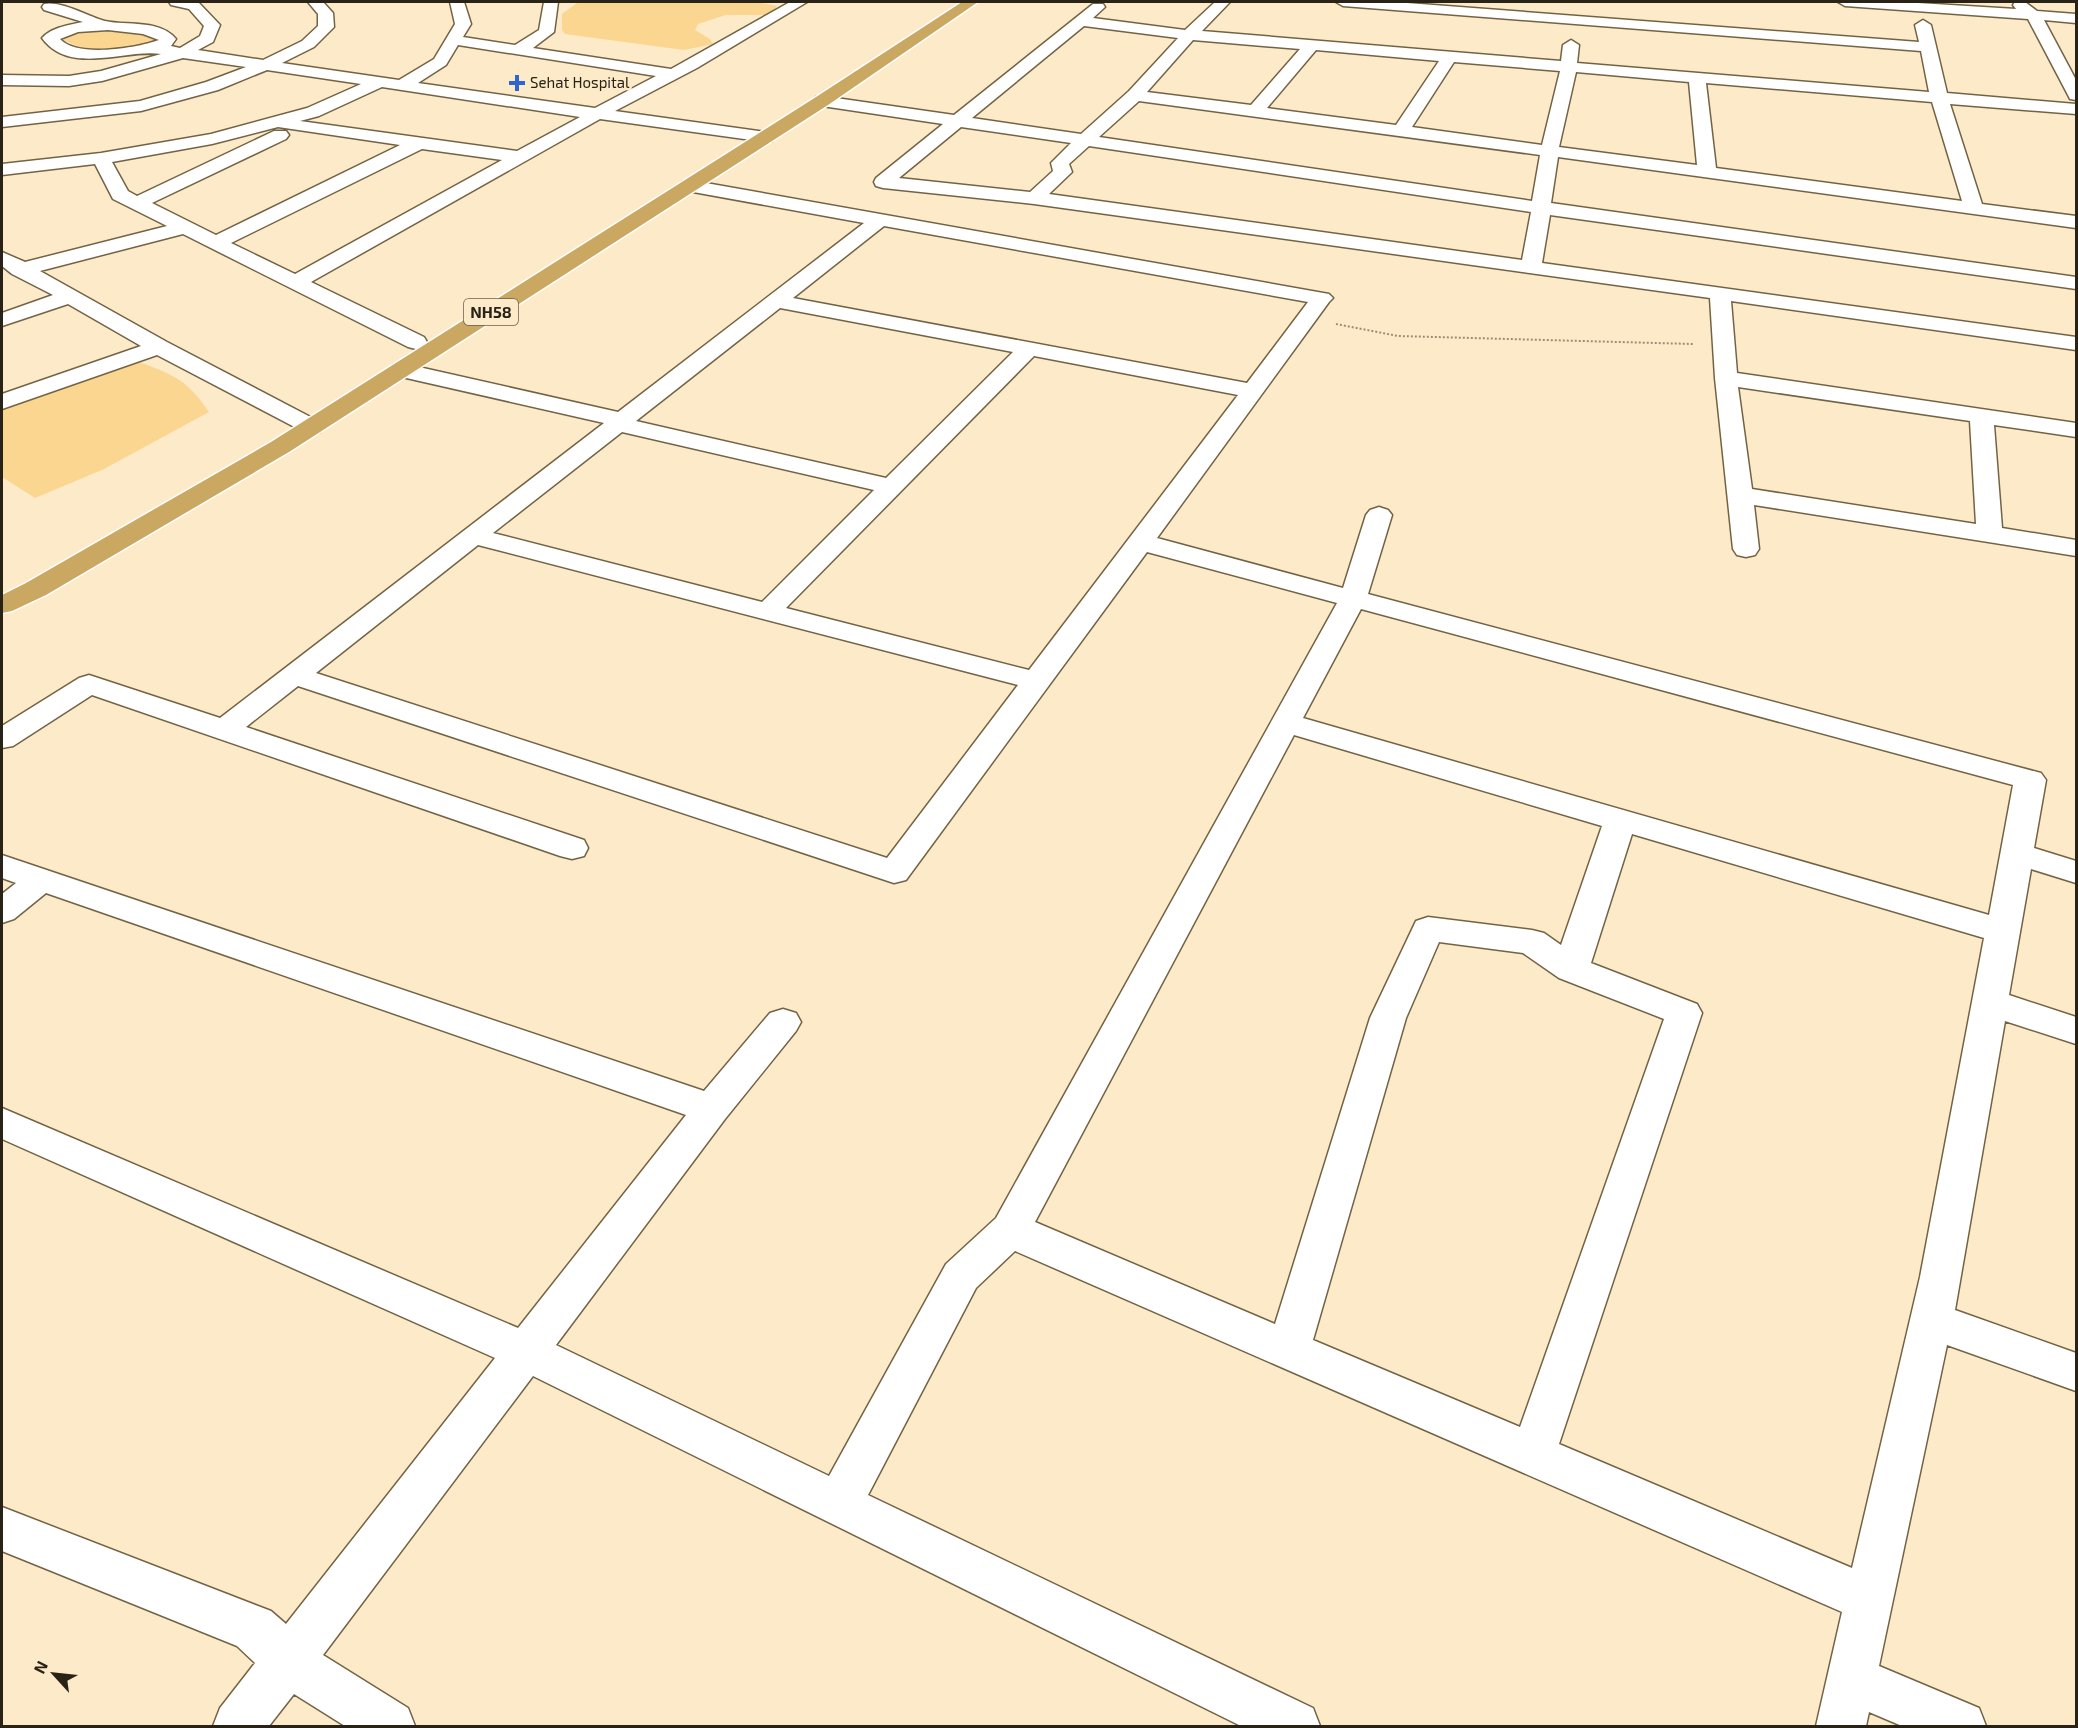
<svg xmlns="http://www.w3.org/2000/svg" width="2078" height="1728" font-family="'Exo 2',sans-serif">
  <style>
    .green { fill: #fbd690 }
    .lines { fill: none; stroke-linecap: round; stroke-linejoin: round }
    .minor-casing { stroke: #736345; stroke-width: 3 }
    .trunk-casing { stroke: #fff; stroke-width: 3 }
    .path { stroke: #9b8e76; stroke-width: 2; stroke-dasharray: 2 2; stroke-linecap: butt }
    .minor { fill: #fff; fill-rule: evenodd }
    .trunk { fill: #cba862; fill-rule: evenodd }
    .poi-dot { fill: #2f65d3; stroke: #fdeac8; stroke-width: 2 }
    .labels { text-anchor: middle; stroke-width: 5; stroke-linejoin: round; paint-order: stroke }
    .far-poi-label { font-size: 15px; fill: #292216; stroke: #fdeac8; text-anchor: start }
    .shield { fill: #fdeac8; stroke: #695e4b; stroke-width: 1.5 }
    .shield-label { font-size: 16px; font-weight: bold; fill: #292216 }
  </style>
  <rect width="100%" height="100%" fill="#fdeac8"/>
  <path class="green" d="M578,2h179l20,4 -3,5 -9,4h-39l-28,9 -3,6 15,9 3,5 -29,6 -119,-16 -3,-4v-16z
    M112,29c18,2 34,2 50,13 -33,5 -67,15 -98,-2v-3l17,-7z
    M136,361c36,13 51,18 73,51l-105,57 -69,29 -33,-21v-69l93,-36z"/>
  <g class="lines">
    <g class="minor-casing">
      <path id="minor" d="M169,2l30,1 21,22 -7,17 -15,8 65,10 39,-19 16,-15v-12l-10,-12h15l10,11 1,14 -20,20 -32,16 117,17 35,-21 21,-35 -5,-22h14l7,22 -8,13 52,8 24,-15 5,-28h14l-4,30 -21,16 138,21 119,-67h17l-110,66 -82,43 151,21 6,1 3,4 -3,4 -6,1 -166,-23 -289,163 113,55 3,5 -3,5 -8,2 -8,-2 -225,-113 -143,37 127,71 153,80 4,5 -4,5 -8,2 -8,-2 -147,-77 -155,54v-15l139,-48 -73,-42 -66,22v-13l51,-18 -41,-21 -10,-8v-14l23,10 142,-36 -54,-27 -18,-35 -93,11v-11l99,-11 110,-19 96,-26 54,-24 -94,-14 -49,20 -77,21 -139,16v-10l138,-16 66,-19 40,-15 -63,-9 -81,23 -33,5 -67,-1v-10l67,1 32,-5 60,-17c-37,-5 -91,22 -119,-16 10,-11 27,-13 41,-16l-39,-12 -2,-3 2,-3c16,-4 46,13 61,17 22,5 55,-2 71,18l-5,7 9,2 20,-12 4,-10 -15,-17 -18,-4zM108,30l35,4 16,6c-22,8 -82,18 -99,-1l18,-7zM458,45l198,31 -61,32 -177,-25 28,-18zM382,87l198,30 -63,34 -217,-30 19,-5zM278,127l122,18 -184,90 -64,-32 134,-64 3,-4 -3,-4h-12l-137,65 -9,-5 -16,-29 100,-18zM422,149l80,11 -207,114 -64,-31z
        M1215,2h15l-28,29 359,30 2,-16 8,-5 8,5 -2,18 352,29 -8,-41 -578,-45 -7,-4h58l525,40 -4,-17 8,-5 8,5 16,68 129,11v10l-126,-10 32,100 94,12v12l-518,-71 -7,46 525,74v12l-526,-74 -8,48 534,74v13l-345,-49 6,72 339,50v14l-82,-12 8,103 74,12v16l-322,-51 5,44 -4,6 -9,2 -9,-2 -4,-6 -18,-171 -5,-80 -676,-94 -151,-16 -7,-2 -2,-4 2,-4 67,-54 -121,-18 -6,-1 -2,-4 2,-4 6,-1 132,19 139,-111h10l2,3 -12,11 92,12zM1084,26l94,12 -49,53 -48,43 -109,-16zM1193,40l107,9 -49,56 -104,-13zM1316,50l123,11 -43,64 -129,-17zM1454,62l106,9 -18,74 -130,-18zM1576,72l113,10 8,83 -138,-18zM1706,83l226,19 30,99 -246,-33zM1139,101l401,54 -8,46 -433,-64zM961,127l110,16 -20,20 2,8 -23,21 -131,-14zM1089,146l442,66 -9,48 -473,-66 23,-22 -3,-8zM1738,387l232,34 6,103 -224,-35z
        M1838,2h64l114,7 -3,-4 2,-3h10l12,9 39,3v9l-32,-3 32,60v20l-6,-1 -2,-4 -40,-76 -183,-13z
        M689,180l640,114 4,4 -4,4 -172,236 186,50 23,-73 4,-5 9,-3 9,3 4,5 -24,79 673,179 5,7 -12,68 42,13v22l-45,-14 -22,126 67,22v27l-71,-23 -50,289 121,43v38l-129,-46 -68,321 100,42 7,18h-84l-33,-14 -3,14h-50l26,-114 -827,-361 -39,37 -108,207 445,213 7,18h-79l-708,-350 -210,279 85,53 7,18h-70l-51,-32 -25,32h-56l7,-18 35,-45 -18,-17 -235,-95v-44l269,104 15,13 209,-266 -493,-219v-31l516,220 168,-213 -640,-222 -32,26 -12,4v-29l14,-11 -14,-5v-23l702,236 66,-78 13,-4 13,4 5,9 -5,9 -71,88 -169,226 273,131 117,-212 50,-46 341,-615 -190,-51 -241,328 -12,3 -596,-197 -52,41 338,113 4,8 -4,8 -12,3 -12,-3 -468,-161 -79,51 -11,2v-22l77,-48 10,-3 131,43 384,-295 -211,-48 -3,-5 3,-5 8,-2 217,49 246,-189 -182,-33 -2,-4 2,-4zM884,226l424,76 -61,81 -454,-85zM780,308l233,44 -127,126 -250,-57zM1034,356l204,39 -209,275 -243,-62zM622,432l252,58 -112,112 -269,-69zM478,545l540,140 -131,173 -571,-185zM1361,609l652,176 -24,130 -686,-197zM1294,735l308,91 -41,119 -17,-12 -12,-3 -104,-13 -12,4 -46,97 -95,306 -240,-102zM1632,834l352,104 -64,339 -68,291 -293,-124 143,-431 -5,-9 -106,-41zM1439,942l84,11 36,25 105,41 -144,408 -207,-87 93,-322z"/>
    </g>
    <g class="trunk-casing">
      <path id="trunk" d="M962,2h16l-150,103 -539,347 -243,143 -34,16 -10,2v-18l24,-12 245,-141 545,-345z"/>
    </g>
    <path class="path" d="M1336,324l62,12 295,8"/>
    <use href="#minor" class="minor"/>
    <use href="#trunk" class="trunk"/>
  </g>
  <path class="poi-dot" d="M514 74h6v6h6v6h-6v6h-6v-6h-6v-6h6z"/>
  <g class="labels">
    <g class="far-poi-label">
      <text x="530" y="88">Sehat Hospital</text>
    </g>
    <rect class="shield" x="464" y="299" width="54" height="26" rx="4.5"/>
    <g class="shield-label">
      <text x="491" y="318">NH58</text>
    </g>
  </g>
  <rect width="2078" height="1728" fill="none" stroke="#292216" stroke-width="6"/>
  <g transform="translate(54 1674) rotate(297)" stroke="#fdeac8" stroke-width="4.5" paint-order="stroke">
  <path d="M0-4.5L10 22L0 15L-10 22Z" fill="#292216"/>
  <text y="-9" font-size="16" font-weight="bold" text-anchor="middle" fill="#292216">N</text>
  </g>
</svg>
